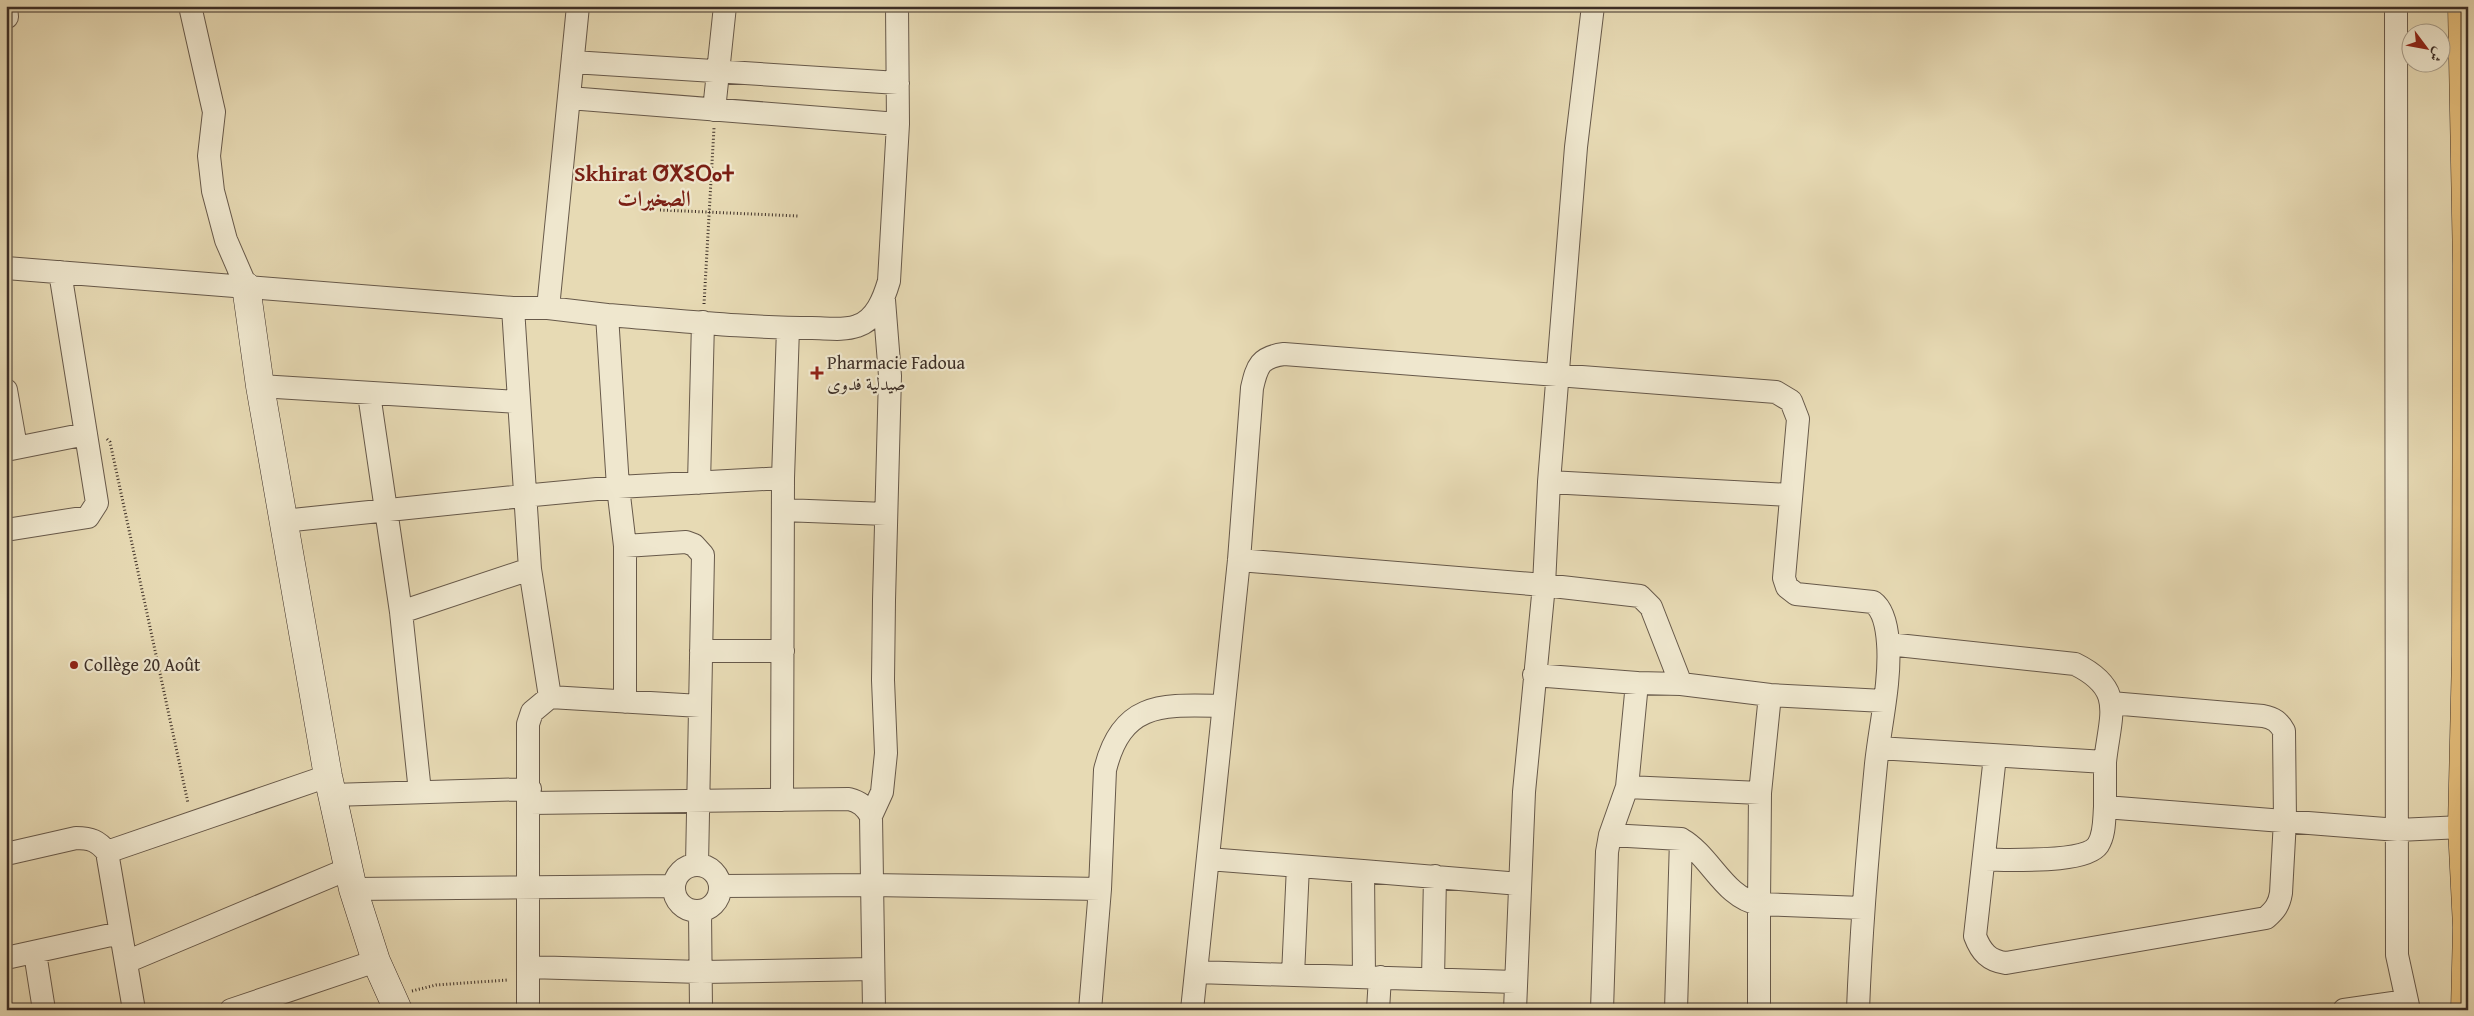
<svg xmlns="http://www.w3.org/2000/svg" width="2474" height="1016" font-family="'Gentium Book Plus',Amiri,'Noto Sans Tifinagh',serif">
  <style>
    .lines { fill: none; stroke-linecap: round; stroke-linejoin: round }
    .street-casing { stroke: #67594a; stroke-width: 24 }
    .secondary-casing { stroke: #3c2e26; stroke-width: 29 }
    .primary-casing { stroke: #3c2e26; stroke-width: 29 }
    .path { stroke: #3c2e26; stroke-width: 3; stroke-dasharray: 1 2.5; stroke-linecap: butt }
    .street { stroke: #efe7ce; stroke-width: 22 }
    .secondary { stroke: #efe7ce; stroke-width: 28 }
    .primary { stroke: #e4bd7a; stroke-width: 28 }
    .poi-dot { fill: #8f2418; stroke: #efe7ce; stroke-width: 2 }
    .labels { text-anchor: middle; stroke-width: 4.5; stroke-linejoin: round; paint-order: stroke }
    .poi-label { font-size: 18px; fill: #3c2e26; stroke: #efe7ce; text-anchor: start }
    .district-label { font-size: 22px; font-weight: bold; fill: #7a1f14; stroke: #efe7ce }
  </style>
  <rect width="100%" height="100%" fill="#e7dab4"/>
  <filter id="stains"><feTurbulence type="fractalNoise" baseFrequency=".004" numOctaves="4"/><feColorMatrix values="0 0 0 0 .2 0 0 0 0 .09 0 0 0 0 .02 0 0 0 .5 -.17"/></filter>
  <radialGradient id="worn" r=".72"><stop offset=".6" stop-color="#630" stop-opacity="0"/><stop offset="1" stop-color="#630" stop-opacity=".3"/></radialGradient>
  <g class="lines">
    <g class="street-casing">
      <path id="street" d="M6,6l1,11
        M190,6l24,106 -5,44 4,35 13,49 20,46
        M578,6l-30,302 59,7
        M2396,6l1,949 12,55
        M573,62l325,21
        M569,98l329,26
        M714,110l11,-104
        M6,268l507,40h35
        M260,386l258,16
        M6,390l10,57
        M369,394l32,218 19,180
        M6,450l80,-16
        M1549,482l241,13
        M699,483l4,-161
        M783,510l103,4
        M283,521l240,-25 95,-9 165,-9 5,-150
        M6,530l82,-13 9,-14 -37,-231
        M625,546l61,-4 8,3 9,10 -6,310
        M1239,560l305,25 96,11 11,11 30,77
        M530,569l20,128
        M401,612l129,-43 -17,-261
        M1888,644l187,20c51,25 35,51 30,98
        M701,651h82
        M1534,675l103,8 44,1 89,11 114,6
        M1637,683l-10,104 133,6
        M1770,695l-10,98 -1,111 103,4
        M625,702v-156l-7,-59 -11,-172c68,5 136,13 205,13 14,0 31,3 45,-2 19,-6 27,-28 32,-45l9,-157 -1,-118
        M1878,748l227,14v45l293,23 64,-3
        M1995,756l-20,180c6,16 14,25 31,27l260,-45c9,-8 13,-13 15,-25l4,-73 -1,-89c-5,-9 -10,-13 -21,-15l-152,-13
        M332,795l198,-6
        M782,800l1,-322
        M530,803l319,-4c11,3 16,7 22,17l3,194
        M871,816l11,-24 4,-39 -3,-73 1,-80 6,-224 -6,-76
        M1610,835l71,4 -5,171
        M1681,839c30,17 43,59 78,65v106
        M107,852l221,-76
        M6,854l70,-16c15,0 22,3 31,14l27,158
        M1208,859l155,12
        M1985,860c24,-1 100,4 113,-15 7,-11 6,-26 7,-38
        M674 888a23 23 0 1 1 46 0a23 23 0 1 1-46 0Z
        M721,886l151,-1 228,4 -10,121
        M353,889l321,-3
        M1100,889l5,-119c17,-70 59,-65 118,-64
        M700,912l1,98
        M35,953l9,57
        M6,958l114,-25
        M126,962l222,-93
        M528,967l173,5 172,-3
        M1196,972l319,10
        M1293,975l5,-109
        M1364,977l-1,-106 157,13
        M1433,979l2,-103
        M231,1010l145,-49
        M528,1010v-286l4,-12 18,-15 150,9
        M1192,1010l47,-450 13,-172c5,-22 8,-31 32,-34l492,38 15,9 7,18 -14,159 3,9 9,7 77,8c11,8 14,27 15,41 3,38 -8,83 -12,121 -8,82 -15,163 -18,246
        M1378,1010l2,-33
        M1515,1010l9,-218 20,-207 5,-103 27,-335 17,-141
        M1602,1010l5,-158 3,-17 17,-48
        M2344,1010l63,-9"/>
    </g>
    <g class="secondary-casing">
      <path id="secondary" d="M246,286l14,100 68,390 25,113 23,72 22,49"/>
    </g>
    <g class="primary-casing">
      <path id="primary" d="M2462,6l5,259 -1,390 -4,172 5,100 -2,83"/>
    </g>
    <path class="path" d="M660,210l138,6
      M704,304l10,-176
      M107,439l3,3 78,361
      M6,495l3,14
      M412,991l24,-6 72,-5"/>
    <use href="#street" class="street"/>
    <use href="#secondary" class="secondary"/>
    <use href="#primary" class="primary"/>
  </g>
  <g class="poi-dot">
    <path d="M814.5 365.5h5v5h5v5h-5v5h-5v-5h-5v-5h5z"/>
    <circle cx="74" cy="665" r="5"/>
  </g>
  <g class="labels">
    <g class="poi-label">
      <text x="827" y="369">Pharmacie Fadoua<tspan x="827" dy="21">صيدلية فدوى</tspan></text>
      <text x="84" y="671">Collège 20 Août</text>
    </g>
    <g class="district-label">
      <text x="654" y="181">Skhirat ⵚⵅⵉⵔⴰⵜ<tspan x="654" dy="25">الصخيرات</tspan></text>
    </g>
  </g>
  <rect width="2474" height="1016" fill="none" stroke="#e7dab4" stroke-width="25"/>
  <rect x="8" y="8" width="2459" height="1001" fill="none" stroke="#3c2e26" stroke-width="2.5"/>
  <rect x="12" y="12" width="2449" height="991" fill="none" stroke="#3c2e26"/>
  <g transform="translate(2426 48) rotate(122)"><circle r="24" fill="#efe7ce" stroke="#a79d8b"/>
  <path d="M0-4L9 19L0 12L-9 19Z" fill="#8f2418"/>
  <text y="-8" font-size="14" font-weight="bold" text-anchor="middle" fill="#3c2e26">ش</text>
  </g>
  <rect width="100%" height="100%" filter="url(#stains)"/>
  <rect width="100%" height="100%" fill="url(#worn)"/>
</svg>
